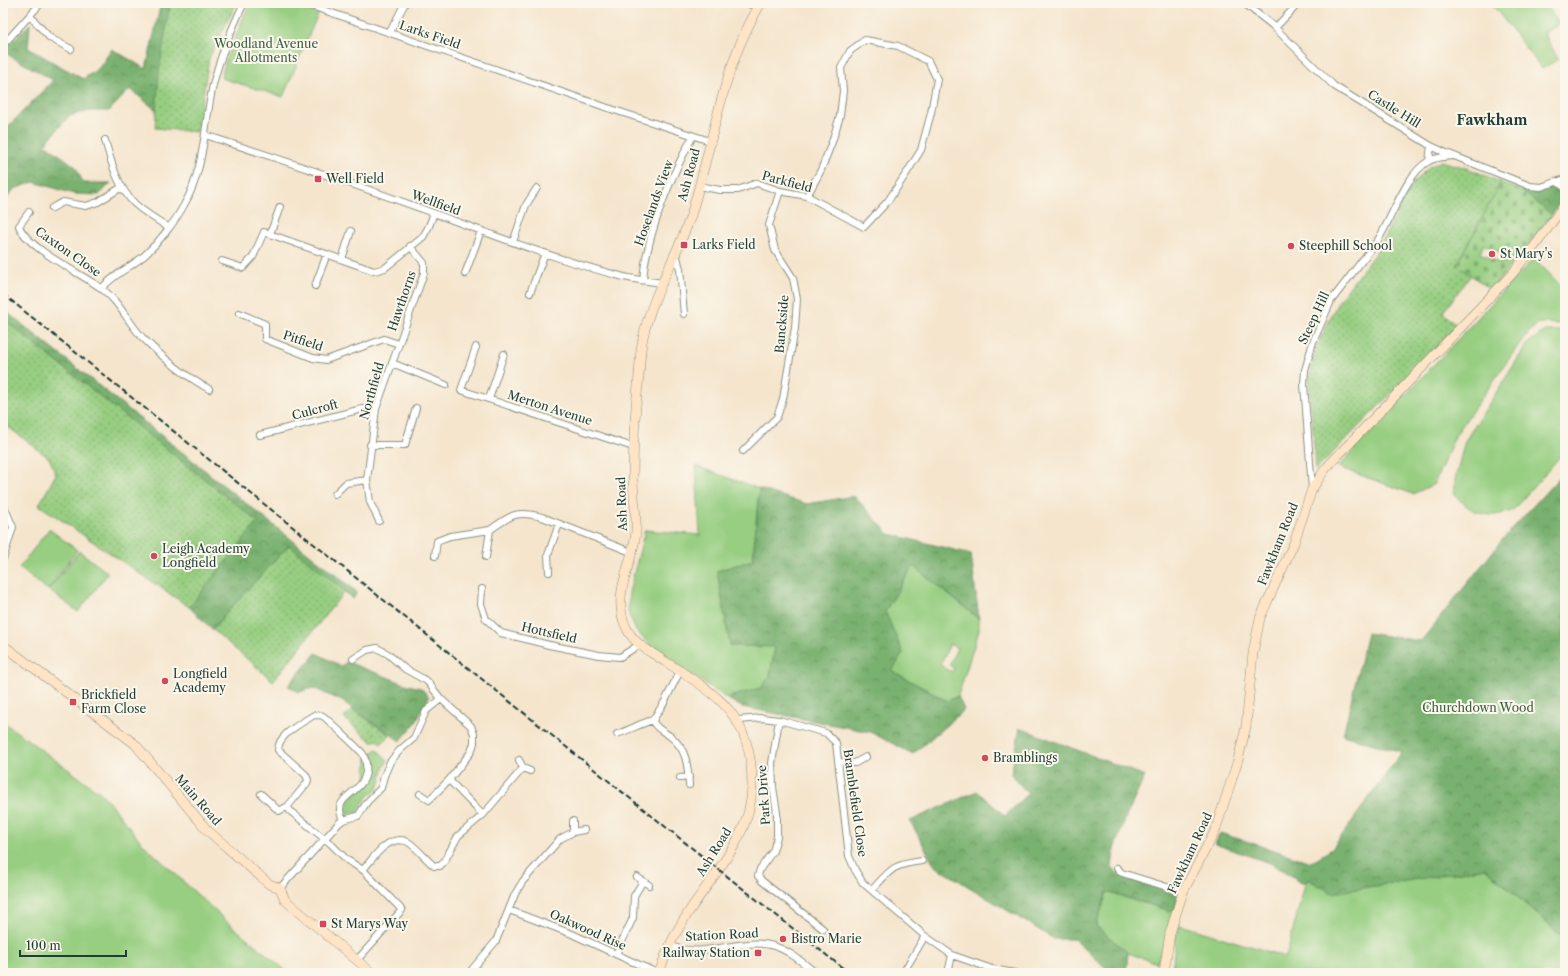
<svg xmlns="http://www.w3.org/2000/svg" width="1568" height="976" font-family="'Libre Caslon Text',serif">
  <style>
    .green { fill: #97ce81; stroke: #5b865a; fill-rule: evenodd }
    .forest { fill: url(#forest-crowns); stroke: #4c7752 }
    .cemetery { fill: url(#cemetery-stones); stroke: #5b865a; fill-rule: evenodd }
    .park { fill: url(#park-dots); stroke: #5b865a }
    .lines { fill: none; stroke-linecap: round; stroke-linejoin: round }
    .street-casing { stroke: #8a9180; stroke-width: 8 }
    .secondary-casing { stroke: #8a9180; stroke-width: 10 }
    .street { stroke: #fff; stroke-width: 6 }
    .secondary { stroke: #ffe4c6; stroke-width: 9 }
    .rail { stroke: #1f3d34; stroke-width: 2; stroke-dasharray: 6 3; stroke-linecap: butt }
    .poi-dot { fill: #d1495b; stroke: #fbf7ec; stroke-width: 1.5 }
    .labels { text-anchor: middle; stroke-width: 4; stroke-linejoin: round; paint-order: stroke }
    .street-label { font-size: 12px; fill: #1f3d34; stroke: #fbf7ec }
    .park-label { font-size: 12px; fill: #3d6147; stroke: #fbf7ec }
    .poi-label { font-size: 12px; fill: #1f3d34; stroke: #fbf7ec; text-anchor: start }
    .quarter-label { font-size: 14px; font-weight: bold; fill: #1f3d34; stroke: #fbf7ec }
  </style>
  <defs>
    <pattern id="forest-crowns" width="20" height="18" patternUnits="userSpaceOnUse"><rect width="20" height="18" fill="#79b16f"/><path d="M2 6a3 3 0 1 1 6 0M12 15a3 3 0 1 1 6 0" fill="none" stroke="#63915c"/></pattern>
    <pattern id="cemetery-stones" width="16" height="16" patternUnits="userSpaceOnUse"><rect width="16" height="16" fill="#97ce81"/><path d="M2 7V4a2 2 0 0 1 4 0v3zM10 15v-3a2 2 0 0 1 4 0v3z" fill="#7ba86a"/></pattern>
    <pattern id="park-dots" width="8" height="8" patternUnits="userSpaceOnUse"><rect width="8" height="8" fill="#97ce81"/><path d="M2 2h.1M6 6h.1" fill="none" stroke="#7ba86a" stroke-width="1.8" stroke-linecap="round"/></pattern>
  </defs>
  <rect width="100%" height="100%" fill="#fbf7ec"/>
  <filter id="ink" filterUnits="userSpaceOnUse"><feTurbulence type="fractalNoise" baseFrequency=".025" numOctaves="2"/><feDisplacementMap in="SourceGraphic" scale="8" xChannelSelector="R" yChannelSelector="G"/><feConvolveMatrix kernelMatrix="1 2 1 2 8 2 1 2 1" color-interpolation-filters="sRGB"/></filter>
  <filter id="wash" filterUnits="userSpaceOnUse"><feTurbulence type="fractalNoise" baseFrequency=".012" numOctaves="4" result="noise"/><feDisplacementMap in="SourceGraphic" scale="16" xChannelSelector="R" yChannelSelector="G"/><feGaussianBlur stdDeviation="0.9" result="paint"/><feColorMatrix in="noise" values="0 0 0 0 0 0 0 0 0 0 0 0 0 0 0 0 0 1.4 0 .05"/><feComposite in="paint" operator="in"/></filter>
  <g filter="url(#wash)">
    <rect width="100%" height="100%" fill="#f5e5cd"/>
    <path class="green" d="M250,3h36l32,11 -35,83 -62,-19 6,-22z
      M1491,3h55l13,21 -15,9 14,26 -16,10z
      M1534,258l31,32v34l-27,-1 -15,16 -67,95 -22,50 -21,10 -75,-27z
      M1545,331h20v120l-52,59c-25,11 -42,3 -59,-16l1,-15 10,-38 63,-98z
      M696,466l63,23 -6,71 -36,11 58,76 -5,29 -9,12 -35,10 -76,-53 -14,-14 -8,-19 1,-19 16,-63 55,5z
      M49,529l28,21 -29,40 -29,-22z
      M79,551l29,22 -30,39 -29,-22z
      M913,566l66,53v11l-21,66 -11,5 -55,-30 -7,-60zM950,644l7,4 -8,17 5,3 -2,4 -12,-7z
      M3,722l99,72 41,50 83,77 63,52h-286z
      M376,749l12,11 -5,9 -3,14 -3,6 -11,9 -9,15 -13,2 -3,-5 1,-5 22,-20 2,-4 1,-23z
      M1485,868l80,71v34h-393l5,-49 109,33 19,-73 3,-5 24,13z
      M1107,892l68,20 -18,51 -29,-10 -32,-27z"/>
    <path class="forest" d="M161,3h9l-10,66 -4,41 -26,-21 -21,22h-20l-20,5 -24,28 31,23 7,16h28l-12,12 -25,-1 -40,-12 -20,7 -11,15v-72l50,-52 -50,-28v-2l27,-26 -2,24 55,31 16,-11 13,-19 34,20z
      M1557,187l8,5v5l-13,18 -30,-24z
      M3,309l354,283 -4,7 -64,-54 -77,84 -23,-22 69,-85 -255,-203z
      M1565,471v468l-80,-71 -153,25 -24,-14 -3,5 -35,-21 -55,-19 5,-11 91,29 21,-13 70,-97 -59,-17 24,-102 54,8 82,-102z
      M759,489l48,15 47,-8 35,38 82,20 8,65 -66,-53 -28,45 18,42 -11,18 55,30 11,-5 6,14 -51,44 -43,-22 -128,-25 -16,-9 35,-10 9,-12 5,-29 -45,-1 -13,-75 36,-11z
      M316,653l25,13 6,-4 61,23 13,3 8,9 -15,28 -14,16 -58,-40 -29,-13 -14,4 -11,-6z
      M1020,728l125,48 -19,41 -12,32 -2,19 8,7 58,20 -3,17 -68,-20 -11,34 32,27 -2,20h-17l-3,-5 -32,-29h-20l-119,-73 -25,-45 67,-30 28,25 23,-22 -17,-20z"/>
    <path class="cemetery" d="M1501,182l21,9 30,24 -61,75 -34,-25zM1484,244l21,11 -4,9 -21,-11z"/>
    <path class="park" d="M170,3h67l-28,55 -12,74 -42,-4 4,-56z
      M1441,161l26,7 34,14 -44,83 14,10 -28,37 14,14 -141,144 -7,-91 8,-34 21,-43 38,-50 38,-70 15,-15z
      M3,319l255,203 -69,85 -150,-102 17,-31 -7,-16 -46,-35z
      M289,545l56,46 -72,90 -61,-52z
      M352,709l38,26 -9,9 -4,-4 -5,2 -28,-24z"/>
  </g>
  <g filter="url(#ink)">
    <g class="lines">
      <g class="street-casing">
        <path id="street" d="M303,3l305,105 102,33
          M747,3l11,5
          M1244,3l28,22 62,61 97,60 13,6 86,34 11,1 24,-8
          M30,16l20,22 21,11
          M1275,28l24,-25
          M390,32l15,-29
          M3,45l38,-42
          M205,135c75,24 149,49 223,76 65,24 129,49 196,66 12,3 26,4 39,6
          M105,140c6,22 13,48 30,64 10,9 22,16 33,23
          M1429,161l2,-15
          M1556,181l9,7
          M699,186l21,4h18l19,-7 23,8 27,5 57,31 24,-26 18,-27 15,-24 10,-37 6,-34 -9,-18 -30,-15 -33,-6 -15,11 -9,17 2,23 -3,25 -8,26 -11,28 -14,26
          M52,208l11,-6 23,4 12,-4 24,-15
          M29,212l-10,14c9,23 61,47 82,62 18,13 26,33 41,49 20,20 43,39 67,52
          M270,234l10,-27
          M513,242l13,-37 11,-17
          M676,253l4,16 4,45
          M342,259l9,-28
          M222,261l21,7 10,-11 11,-25 110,39 11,-3 38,-31 6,-11 5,-13
          M465,274l16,-43
          M643,280c1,-10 2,-21 5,-31 9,-39 26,-78 45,-113
          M315,286l12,-32
          M102,288c12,-14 29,-21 43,-33 14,-13 30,-33 39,-50 21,-36 20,-80 29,-120 7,-29 18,-55 31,-82
          M530,293l15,-40
          M239,313l26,11v15l48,19 13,2 58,-21 15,5
          M476,347l-15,43 172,57
          M392,363l54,22
          M489,399l15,-45
          M260,435l102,-26h14
          M370,445h35l11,-37
          M743,451l34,-34 6,-18 12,-71 2,-29 -4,-21 -18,-28 -6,-25 11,-34
          M1312,489l-8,-105 1,-14 8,-28 18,-41 47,-61c14,-22 28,-67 51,-79 7,-4 17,-4 24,-5
          M335,494l11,-11 21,-3
          M3,504l10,23 -10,32
          M379,521l-9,-19 -3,-22 9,-71 48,-136v-10l-14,-17
          M435,556l2,-15 13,-5 40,-6
          M486,557l4,-27c21,-15 26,-20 52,-13l89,35
          M549,572l-1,-17 11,-31
          M482,589l-1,15 5,15 15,14 48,12 50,10 21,2 19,-12
          M353,659l14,-9 10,-2 11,6 17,15 22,12 14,18 30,27 3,8v9l-3,9 -22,28 -20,20 -9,-6
          M680,671l-16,32 -10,15 -1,4c4,7 11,10 17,14 17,13 18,30 19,49
          M738,720l24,-2 17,2 47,13 10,10 13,113 6,14 8,13 62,53 27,19 40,14 23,4
          M779,720l-7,43 1,24 4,26v24l-4,14 -13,18 -2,7 4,5 61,48
          M617,734c13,-4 24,-11 36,-14
          M519,760l4,8 7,3
          M839,762l16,1 11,-6
          M680,778l9,-1
          M449,780l34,35
          M261,794l18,17 9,-5
          M343,820c-13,-25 20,-25 23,-48 1,-6 0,-12 -3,-18 -2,-3 -37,-36 -40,-38 -2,-1 -7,-1 -9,-1 -12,8 -36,19 -36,35l28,25 2,5 -1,3 -19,23 2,5 41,33 16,16 16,10 39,40 -45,50
          M573,821v11
          M1117,868l5,5 61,19
          M363,870c10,-12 26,-37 45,-28 6,3 19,18 26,24h6l4,-4 14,-26 25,-21 40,-47
          M637,877l12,8
          M280,888l59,-65 4,-3 15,-4 9,-14 14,-14 3,-12 6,-14 10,-12 14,-12 12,-27 15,-12
          M872,890c20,-22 20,-25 50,-29
          M509,910l63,24 85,39
          M670,945c31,16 72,-9 104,1 16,5 29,17 42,27
          M616,954l17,-36 1,-22 9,-15
          M469,973l27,-32 19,-47 8,-13 37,-42 13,-7 11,-2
          M903,973l22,-37
          M948,973l4,-18"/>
      </g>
      <g class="secondary-casing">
        <path id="secondary" d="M3,645l132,99 72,86 62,54 11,4 5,12 87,73
          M659,973c7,-22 18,-44 31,-63 25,-38 61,-74 62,-123 1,-73 -35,-93 -91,-128 -13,-9 -28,-16 -35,-32 -15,-32 7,-63 10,-95 1,-18 -3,-35 -3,-54 0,-34 2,-68 6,-102 1,-12 1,-25 4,-38 8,-41 33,-80 47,-120 23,-71 31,-151 71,-215
          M1164,973l6,-40 13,-41 32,-61 23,-71 8,-33 7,-74 7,-35 34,-75 18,-54 14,-21 186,-194 25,-31 28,-39"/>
      </g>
      <use href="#street" class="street"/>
      <use href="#secondary" class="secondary"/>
      <path class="rail" d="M3,294l710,571 136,108"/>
    </g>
  </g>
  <g class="poi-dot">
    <rect x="314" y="175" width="8" height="8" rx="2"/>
    <rect x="680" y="241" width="8" height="8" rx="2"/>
    <circle cx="1291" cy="246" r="4"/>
    <circle cx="1492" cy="254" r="4"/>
    <circle cx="154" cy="556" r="4"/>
    <circle cx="165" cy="681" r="4"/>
    <rect x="69" y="698" width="8" height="8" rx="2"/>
    <circle cx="985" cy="758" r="4"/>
    <rect x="319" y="920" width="8" height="8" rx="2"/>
    <circle cx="783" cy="939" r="4"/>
    <rect x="754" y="949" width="8" height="8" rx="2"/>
  </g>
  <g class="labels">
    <g class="street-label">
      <text transform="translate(430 35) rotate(19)" y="4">Larks Field</text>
      <text transform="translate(1394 109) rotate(32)" y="4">Castle Hill</text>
      <text transform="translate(689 175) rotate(-75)" y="4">Ash Road</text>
      <text transform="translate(787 182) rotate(15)" y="4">Parkfield</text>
      <text transform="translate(436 203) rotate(20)" y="4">Wellfield</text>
      <text transform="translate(654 203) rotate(-70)" y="4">Hoselands View</text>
      <text transform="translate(68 252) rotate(35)" y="4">Caxton Close</text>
      <text transform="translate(402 301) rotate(-71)" y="4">Hawthorns</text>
      <text transform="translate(1314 318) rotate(-65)" y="4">Steep Hill</text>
      <text transform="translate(782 324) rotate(-85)" y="4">Banckside</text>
      <text transform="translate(303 341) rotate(18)" y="4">Pitfield</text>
      <text transform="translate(372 391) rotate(-74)" y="4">Northfield</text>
      <text transform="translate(550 408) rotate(18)" y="4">Merton Avenue</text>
      <text transform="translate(315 410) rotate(-15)" y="4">Culcroft</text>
      <text transform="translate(622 504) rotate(-92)" y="4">Ash Road</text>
      <text transform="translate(1278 544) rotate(-68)" y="4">Fawkham Road</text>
      <text transform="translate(549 633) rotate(13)" y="4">Hottsfield</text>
      <text transform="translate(764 795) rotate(-94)" y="4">Park Drive</text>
      <text transform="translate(198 800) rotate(49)" y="4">Main Road</text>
      <text transform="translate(855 803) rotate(82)" y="4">Bramblefield Close</text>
      <text transform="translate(714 852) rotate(-58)" y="4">Ash Road</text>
      <text transform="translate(1190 853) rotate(-65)" y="4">Fawkham Road</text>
      <text transform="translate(588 930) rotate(24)" y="4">Oakwood Rise</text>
      <text transform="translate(722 935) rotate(-3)" y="4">Station Road</text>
    </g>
    <g class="park-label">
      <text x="266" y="48">Woodland Avenue<tspan x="266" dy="14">Allotments</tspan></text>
      <text x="1478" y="712">Churchdown Wood</text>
    </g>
    <g class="poi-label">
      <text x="326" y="183">Well Field</text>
      <text x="692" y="249">Larks Field</text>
      <text x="1299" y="250">Steephill School</text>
      <text x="1500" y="258">St Mary's</text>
      <text x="162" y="553">Leigh Academy<tspan x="162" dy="14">Longfield</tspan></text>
      <text x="173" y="678">Longfield<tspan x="173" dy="14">Academy</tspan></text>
      <text x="81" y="699">Brickfield<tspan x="81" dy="14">Farm Close</tspan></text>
      <text x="993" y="762">Bramblings</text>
      <text x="331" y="928">St Marys Way</text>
      <text x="791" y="943">Bistro Marie</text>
      <text x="750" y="957" text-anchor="end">Railway Station</text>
    </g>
    <g class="quarter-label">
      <text x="1492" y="125">Fawkham</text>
    </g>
  </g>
  <rect width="1568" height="976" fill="none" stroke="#fbf7ec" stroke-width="16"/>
  <path d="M20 950v6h106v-6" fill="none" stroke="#1f3d34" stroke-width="2"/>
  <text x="26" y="950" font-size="12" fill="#1f3d34" stroke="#fbf7ec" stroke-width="3" paint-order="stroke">100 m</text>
</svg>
